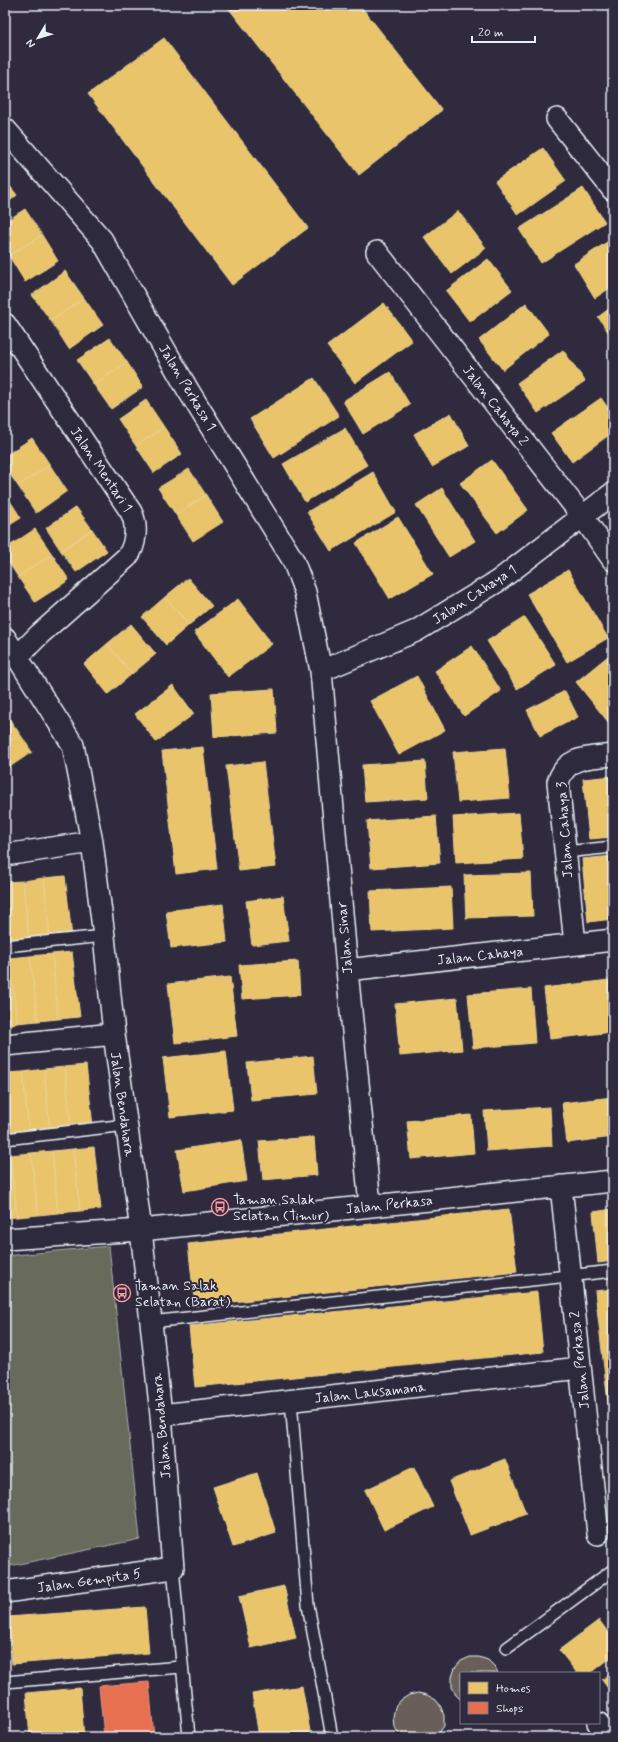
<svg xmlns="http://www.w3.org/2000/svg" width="618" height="1742" font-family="Mynerve,sans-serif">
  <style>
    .green { fill: #676a5c; stroke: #a8aeaa }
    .homes { fill: #e9c46a; stroke: #e9d295 }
    .shops { fill: #e76f51; stroke: #e79683 }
    .building { fill: #695e59; stroke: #e8f1f8 }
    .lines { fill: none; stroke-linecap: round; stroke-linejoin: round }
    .service-casing { stroke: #e8f1f8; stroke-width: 14 }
    .minor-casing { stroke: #e8f1f8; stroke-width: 24 }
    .service { stroke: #2f2a3d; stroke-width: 11 }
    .minor { stroke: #2f2a3d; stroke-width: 21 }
    .labels { text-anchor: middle; stroke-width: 4; stroke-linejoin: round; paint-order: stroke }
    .street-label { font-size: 14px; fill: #e8f1f8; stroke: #2f2a3d }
    .poi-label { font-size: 14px; fill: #e8f1f8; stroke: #2f2a3d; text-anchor: start }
  </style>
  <rect width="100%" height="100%" fill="#2f2a3d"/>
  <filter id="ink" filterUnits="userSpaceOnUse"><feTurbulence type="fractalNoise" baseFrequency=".025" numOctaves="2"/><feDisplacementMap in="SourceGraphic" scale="8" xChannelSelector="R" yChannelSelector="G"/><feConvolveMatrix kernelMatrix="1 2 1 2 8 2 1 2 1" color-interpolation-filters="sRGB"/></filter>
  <g filter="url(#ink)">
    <path class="green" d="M109,1246l31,293 -135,28v-311z"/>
    <path class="homes" d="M226,5h134l82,105 -83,65z
      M164,38l144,190 -76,57 -144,-191z
      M543,148l23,33 -48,34 -23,-34z
      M5,180l12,15 -12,10z
      M583,188l22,34 -64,41 -22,-34z
      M25,209l17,26 -33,21 -4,-6v-28z
      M458,211l28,37 -34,26 -28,-37z
      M42,235l16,26 -33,21 -16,-26z
      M610,240l3,6v40l-18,12 -21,-34z
      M488,259l24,31 -42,32 -24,-31z
      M65,271l19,27 -33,23 -19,-26z
      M84,298l19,27 -34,24 -18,-28z
      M384,303l28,38 -57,42 -28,-37z
      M526,303l23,31 -46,36 -24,-30z
      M613,306v33l-15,-22z
      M110,338l17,24 -33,23 -17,-25z
      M563,350l22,31 -47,32 -21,-30z
      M127,362l16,25 -32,22 -17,-24z
      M390,372l20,33 -47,29 -20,-33z
      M314,378l25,38 -65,42 -24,-39z
      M601,398l12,17v17l-41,30 -21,-29z
      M146,400l18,27 -28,19 -18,-27z
      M451,413l18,33 -37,21 -18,-33z
      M164,427l18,27 -28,19 -18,-27z
      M345,428l22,37 -62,37 -22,-38z
      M32,438l18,27 -32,21 -13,-19v-11z
      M492,460l36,50 -31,23 -37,-50z
      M50,465l17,26 -31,22 -18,-27z
      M189,469l17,26 -30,20 -18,-27z
      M373,472l23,40 -65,39 -24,-39z
      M442,488l33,53 -26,16 -33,-52z
      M5,493l16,25 -16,10z
      M206,495l17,27 -30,19 -17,-26z
      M76,507l16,22 -31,22 -15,-23z
      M398,517l35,57 -43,25 -34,-56z
      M35,529l17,25 -34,23 -13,-20v-8z
      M92,529l15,22 -31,21 -15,-21z
      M52,554l17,26 -34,22 -17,-25z
      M568,570l40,68 -41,24 -40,-68z
      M188,578l24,28 -23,19 -24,-28z
      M165,597l24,28 -23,20 -24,-28z
      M238,599l34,45 -44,33 -34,-45z
      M525,617l31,48 -39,24 -30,-48z
      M131,624l25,30 -24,20 -25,-30z
      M107,644l25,30 -24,20 -24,-30z
      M472,646l29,45 -37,25 -29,-45z
      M613,652v76l-37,-46z
      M417,676l28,54 -46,25 -29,-54z
      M173,685l21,29 -38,28 -21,-28z
      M274,689l3,44 -63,4 -3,-44z
      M565,691l13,26 -38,19 -13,-26z
      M8,717l12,17 -15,11v-26z
      M20,734l12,18 -27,18v-25z
      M203,747l14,122 -41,5 -14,-123z
      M505,748l5,50 -52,4 -5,-50z
      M425,761l3,37 -63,4 -3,-37z
      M263,762l13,105 -37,4 -13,-105z
      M613,776v61l-24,2 -6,-60z
      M519,813l4,46 -67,4 -3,-46z
      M436,816l4,47 -69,5 -4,-47z
      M613,856v63l-25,3 -6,-63z
      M531,873l2,43 -67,2 -2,-43z
      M65,876l7,61 -22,1 -6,-60z
      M44,878l6,60 -21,3 -6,-60z
      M23,881l6,60 -21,2 -3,-32v-29z
      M451,887l2,41 -81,4 -2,-41z
      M283,896l6,45 -37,4 -6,-44z
      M223,904l4,38 -56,6 -5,-37z
      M5,911l3,32h-3z
      M72,952l8,65 -22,2 -6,-65z
      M52,954l6,65 -20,2 -8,-65z
      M30,956l8,65 -21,2 -7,-65z
      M10,958l7,65 -12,2v-66z
      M298,961l2,34 -58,4 -3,-34z
      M230,977l7,59 -62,7 -7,-59z
      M609,980l4,35v17l-63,7 -6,-51z
      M531,989l4,54 -62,5 -5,-54z
      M457,998l5,52 -62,6 -5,-52z
      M226,1051l7,59 -63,7 -7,-59z
      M313,1056l4,38 -66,6 -4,-37z
      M86,1065l7,61 -22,2 -6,-61z
      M65,1067l6,61 -21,2 -6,-61z
      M44,1069l6,61 -21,2 -6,-60z
      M23,1072l6,60 -21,2 -3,-29v-32z
      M613,1097v40l-46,6 -5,-40z
      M5,1105l3,29 -3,1z
      M550,1107l2,39 -65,5 -3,-40z
      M471,1115l3,38 -63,6 -4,-38z
      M314,1137l3,38 -54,5 -4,-39z
      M241,1140l6,41 -63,10 -7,-41z
      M94,1147l7,62 -21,2 -7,-62z
      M73,1149l7,62 -22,2 -6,-62z
      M52,1151l6,62 -20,2 -7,-62z
      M31,1153l7,62 -21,2 -7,-62z
      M5,1155h5l7,62 -12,1z
      M509,1209l8,63 -322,34 -7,-62z
      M613,1209v52l-15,2 -5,-51z
      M613,1289v156l-18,-154z
      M537,1292l6,60 -348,35 -6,-61z
      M505,1459l21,55 -56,21 -21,-54z
      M414,1467l19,40 -49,23 -19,-40z
      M257,1473l19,60 -43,14 -20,-60z
      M284,1586l12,52 -45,10 -12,-52z
      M145,1607l4,46 -137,11 -4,-47z
      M599,1620l14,19v17l-22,17h-14l-18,-23z
      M613,1671v24l-11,-15z
      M302,1686l9,51h-52l-7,-43z
      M80,1688l4,49h-54l-4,-44z"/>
    <path class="shops" d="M149,1682l5,55h-50l-5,-51z"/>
    <path class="building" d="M470,1657h9l9,3 7,7 3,6h-37v27l-5,-5 -4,-8v-10l3,-9 6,-7z
      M418,1693l9,2 9,5 5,7 3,9v10l-8,11h-35l-7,-11 -1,-9 2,-10 6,-7 8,-5z"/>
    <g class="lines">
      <g class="service-casing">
        <path id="service" d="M565,852l48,-5
          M5,946l99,-10
          M5,1139l121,-14
          M151,1322l462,-51
          M291,1401l17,204 24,132
          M173,1568l16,169
          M507,1648l106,-78
          M5,1682l176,-15"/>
      </g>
      <g class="minor-casing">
        <path id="minor" d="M557,119l56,71
          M5,129l97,111 86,150 105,170 12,32 16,79 26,299 23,235
          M377,252l206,265 30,43
          M5,324l126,188c7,13 5,34 -4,45l-87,77 -23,23
          M5,638l68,107 19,97 12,94 10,98 27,196 10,92 10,93 12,153 -168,24
          M321,671l95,-40 82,-50 115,-88
          M5,855l87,-13
          M575,944l-17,-162c9,-27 31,-24 55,-27
          M347,970l266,-30
          M5,1045l109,-11
          M561,1186l37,348
          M5,1239l136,-9 472,-49
          M161,1415l419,-47
          M598,1723l10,14"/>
      </g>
      <use href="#service" class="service"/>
      <use href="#minor" class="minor"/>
    </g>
  </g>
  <defs>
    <g id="bus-ring" transform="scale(0.9)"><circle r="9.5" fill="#2f2a3d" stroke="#ff9aa2" stroke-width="1.5"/><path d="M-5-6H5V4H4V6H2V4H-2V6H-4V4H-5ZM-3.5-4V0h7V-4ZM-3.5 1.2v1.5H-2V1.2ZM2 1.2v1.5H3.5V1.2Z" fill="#ff9aa2"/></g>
  </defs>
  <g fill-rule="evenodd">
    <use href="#bus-ring" x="220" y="1207"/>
    <use href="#bus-ring" x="122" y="1293"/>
  </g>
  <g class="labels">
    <g class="street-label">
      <text transform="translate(188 387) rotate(59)" y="5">Jalan Perkasa 1</text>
      <text transform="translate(496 405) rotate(52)" y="5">Jalan Cahaya 2</text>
      <text transform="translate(102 469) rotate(56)" y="5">Jalan Mentari 1</text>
      <text transform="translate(474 594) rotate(-33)" y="5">Jalan Cahaya 1</text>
      <text transform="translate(564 830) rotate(-94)" y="5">Jalan Cahaya 3</text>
      <text transform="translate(344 938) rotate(-95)" y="5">Jalan Sinar</text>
      <text transform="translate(480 955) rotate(-6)" y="5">Jalan Cahaya</text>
      <text transform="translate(123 1104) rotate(82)" y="5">Jalan Bendahara</text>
      <text transform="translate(389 1204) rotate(-6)" y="5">Jalan Perkasa</text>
      <text transform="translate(579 1360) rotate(-96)" y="5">Jalan Perkasa 2</text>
      <text transform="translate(370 1392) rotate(-6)" y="5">Jalan Laksamana</text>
      <text transform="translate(161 1426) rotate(-95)" y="5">Jalan Bendahara</text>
      <text transform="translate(89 1580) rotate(-8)" y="5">Jalan Gempita 5</text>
    </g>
    <g class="poi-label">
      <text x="233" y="1204">Taman Salak<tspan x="233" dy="16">Selatan (Timur)</tspan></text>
      <text x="135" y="1290">Taman Salak<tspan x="135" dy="16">Selatan (Barat)</tspan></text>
    </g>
  </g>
  <rect width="618" height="1742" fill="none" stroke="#2f2a3d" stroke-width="20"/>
  <rect x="10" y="10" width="598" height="1722" fill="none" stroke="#e8f1f8" stroke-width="1.5" filter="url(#ink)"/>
  <rect x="460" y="1672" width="140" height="52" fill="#2f2a3d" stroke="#797a88"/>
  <rect x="468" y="1682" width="20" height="12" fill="#e9c46a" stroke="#797a88"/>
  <text x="496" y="1692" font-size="12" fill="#e8f1f8">Homes</text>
  <rect x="468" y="1702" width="20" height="12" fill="#e76f51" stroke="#797a88"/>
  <text x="496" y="1712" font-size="12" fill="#e8f1f8">Shops</text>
  <g transform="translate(38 38) rotate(232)" stroke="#2f2a3d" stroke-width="3" paint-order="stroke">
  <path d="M0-3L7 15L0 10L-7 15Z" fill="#e8f1f8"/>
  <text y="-6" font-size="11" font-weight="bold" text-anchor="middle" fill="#e8f1f8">N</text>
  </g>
  <path d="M472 36v6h63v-6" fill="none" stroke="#e8f1f8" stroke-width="2"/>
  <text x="478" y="36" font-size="12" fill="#e8f1f8" stroke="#2f2a3d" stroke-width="3" paint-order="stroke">20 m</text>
</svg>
